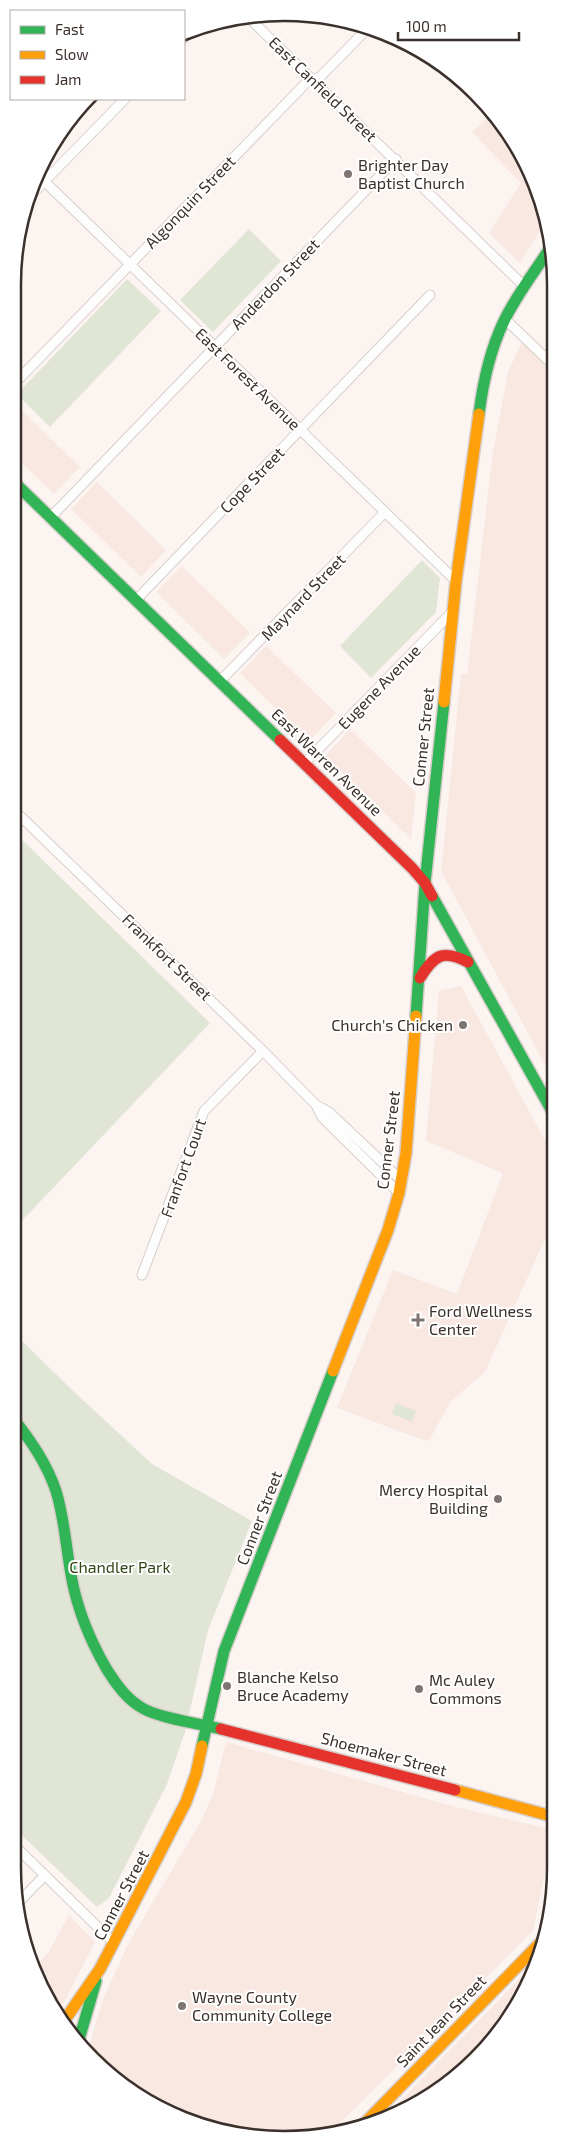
<svg xmlns="http://www.w3.org/2000/svg" width="568" height="2152" font-family="'Exo 2',sans-serif">
  <style>
    .built { fill: #f8e8e1 }
    .green { fill: #e1e5d6 }
    .lines { fill: none; stroke-linecap: round; stroke-linejoin: round }
    .street-casing { stroke: #d7ceca; stroke-width: 11 }
    .fast-casing { stroke: #d7ceca; stroke-width: 14 }
    .slow-casing { stroke: #d7ceca; stroke-width: 14 }
    .jam-casing { stroke: #d7ceca; stroke-width: 14 }
    .street { stroke: #fefdfd; stroke-width: 9 }
    .fast { stroke: #30b455; stroke-width: 11 }
    .slow { stroke: #ff9f0a; stroke-width: 11 }
    .jam { stroke: #e5322d; stroke-width: 11 }
    .poi-dot { fill: #7e7570; stroke: #fff; stroke-width: 2 }
    .labels { text-anchor: middle; stroke-width: 4; stroke-linejoin: round; paint-order: stroke }
    .street-label { font-size: 16px; fill: #3b302b; stroke: #fff }
    .poi-label { font-size: 16px; fill: #3b302b; stroke: #fff; text-anchor: start }
    .park-label { font-size: 16px; fill: #314516; stroke: #fff }
    .rim { fill: none; stroke: #3b302b; stroke-width: 2.5 }
  </style>
  <rect width="100%" height="100%" fill="#fbf4f1"/>
  <path class="built" d="M493,112l35,52 17,59 -25,40 -31,-30 32,-50 -49,-51z
    M524,337l29,28 -1,713 -111,-207 20,-197 6,1 25,-217 16,-86z
    M17,406l63,61 -26,27 -37,-36z
    M97,482l69,68 -25,27 -70,-68z
    M182,566l68,67 -26,26 -68,-67z
    M266,646l70,67 -27,28 -69,-68z
    M350,729l66,64 -5,46 -86,-83z
    M461,986l91,167v70l-67,149 -35,30 -20,37 -4,2 -89,-33 56,-138 64,24 46,-121 -77,-32 13,-150z
    M226,1742l230,65 94,22v17l-17,85 -200,199 -67,9 -102,-27 -77,-59 15,-51 26,-58 72,-121 13,-28z
    M69,1915l26,27 -31,60 -7,7 -24,-40 15,-16z
    M527,1971l-8,33 -69,79 -66,35z"/>
  <path class="green" d="M249,229l32,32 -68,71 -33,-32z
    M127,279l34,32 -111,116 -33,-33z
    M422,560l18,18 -4,34 -65,66 -31,-32z
    M16,834l194,189 -195,205z
    M14,1333l56,55 82,76 100,57 -44,109 -23,102 -18,52 -58,114 -12,9 -84,-80z
    M396,1403l20,8 -4,11 -20,-8z"/>
  <g class="lines">
    <g class="street-casing">
      <path id="street" d="M249,18l276,269
        M184,38l1,-1
        M40,177l416,404
        M34,192l91,-93
        M505,319l48,46
        M17,381l290,-299 13,-5 47,-48
        M51,517l345,-358
        M136,600l294,-305
        M220,681l165,-169
        M305,763l148,-152
        M16,812l247,239 53,54
        M399,1193l-77,-76 -6,-12 13,7 73,69
        M142,1275l62,-164 59,-60
        M13,1844l100,98
        M19,1902l26,-27"/>
    </g>
    <g class="fast-casing">
      <path id="fast" d="M479,414c4,-32 11,-64 25,-93 13,-27 32,-51 48,-76
        M17,485l263,255
        M432,896l120,215
        M416,1016l9,-133 19,-181
        M14,1419c17,22 33,45 42,72 9,29 10,59 16,89 6,31 18,60 34,88 10,16 21,32 38,41 16,9 57,15 77,20
        M202,1746l22,-95 109,-280
        M78,2043l18,-62"/>
    </g>
    <g class="slow-casing">
      <path id="slow" d="M444,702l12,-121 23,-167
        M333,1371l55,-141 11,-37 7,-40 10,-137
        M455,1790l96,26
        M64,2021l36,-52 86,-167 10,-28 6,-28
        M362,2126l182,-187"/>
    </g>
    <g class="jam-casing">
      <path id="jam" d="M280,740l132,128 13,15 7,13
        M420,978c14,-23 23,-29 48,-16
        M221,1729l234,61"/>
    </g>
    <use href="#street" class="street"/>
    <use href="#fast" class="fast"/>
    <use href="#slow" class="slow"/>
    <use href="#jam" class="jam"/>
  </g>
  <g class="poi-dot">
    <circle cx="348" cy="174" r="5"/>
    <circle cx="463" cy="1025" r="5"/>
    <path d="M415.5 1312.5h5v5h5v5h-5v5h-5v-5h-5v-5h5z"/>
    <circle cx="498" cy="1499" r="5"/>
    <circle cx="227" cy="1686" r="5"/>
    <circle cx="419" cy="1689" r="5"/>
    <circle cx="182" cy="2006" r="5"/>
  </g>
  <g class="labels">
    <g class="street-label">
      <text transform="translate(323 89) rotate(44)" y="6">East Canfield Street</text>
      <text transform="translate(190 202) rotate(-46)" y="6">Algonquin Street</text>
      <text transform="translate(275 284) rotate(-46)" y="6">Anderdon Street</text>
      <text transform="translate(248 379) rotate(44)" y="6">East Forest Avenue</text>
      <text transform="translate(252 480) rotate(-46)" y="6">Cope Street</text>
      <text transform="translate(303 597) rotate(-46)" y="6">Maynard Street</text>
      <text transform="translate(379 687) rotate(-46)" y="6">Eugene Avenue</text>
      <text transform="translate(423 737) rotate(-84)" y="6">Conner Street</text>
      <text transform="translate(327 762) rotate(44)" y="6">East Warren Avenue</text>
      <text transform="translate(167 957) rotate(44)" y="6">Frankfort Street</text>
      <text transform="translate(388 1140) rotate(-83)" y="6">Conner Street</text>
      <text transform="translate(183 1168) rotate(-70)" y="6">Franfort Court</text>
      <text transform="translate(259 1518) rotate(-69)" y="6">Conner Street</text>
      <text transform="translate(384 1754) rotate(15)" y="6">Shoemaker Street</text>
      <text transform="translate(121 1895) rotate(-62)" y="6">Conner Street</text>
      <text transform="translate(441 2021) rotate(-46)" y="6">Saint Jean Street</text>
    </g>
    <g class="poi-label">
      <text x="358" y="171">Brighter Day<tspan x="358" dy="18">Baptist Church</tspan></text>
      <text x="453" y="1031" text-anchor="end">Church's Chicken</text>
      <text x="429" y="1317">Ford Wellness<tspan x="429" dy="18">Center</tspan></text>
      <text x="488" y="1496" text-anchor="end">Mercy Hospital<tspan x="488" dy="18">Building</tspan></text>
      <text x="237" y="1683">Blanche Kelso<tspan x="237" dy="18">Bruce Academy</tspan></text>
      <text x="429" y="1686">Mc Auley<tspan x="429" dy="18">Commons</tspan></text>
      <text x="192" y="2003">Wayne County<tspan x="192" dy="18">Community College</tspan></text>
    </g>
    <g class="park-label">
      <text x="120" y="1573">Chandler Park</text>
    </g>
  </g>
  <path d="M0 0H568V2152H0ZM284 21H284A263 263 0 0 1 547 284V1868A263 263 0 0 1 284 2131H284A263 263 0 0 1 21 1868V284A263 263 0 0 1 284 21Z" fill="#fff" fill-rule="evenodd"/>
  <path class="rim" d="M284 21H284A263 263 0 0 1 547 284V1868A263 263 0 0 1 284 2131H284A263 263 0 0 1 21 1868V284A263 263 0 0 1 284 21Z"/>
  <rect x="10" y="10" width="175" height="90" fill="#ffffff" stroke="#b1acaa"/>
  <rect x="20" y="26" width="25" height="8" fill="#30b455" stroke="#b1acaa"/>
  <text x="55" y="35" font-size="15" fill="#3b302b">Fast</text>
  <rect x="20" y="51" width="25" height="8" fill="#ff9f0a" stroke="#b1acaa"/>
  <text x="55" y="60" font-size="15" fill="#3b302b">Slow</text>
  <rect x="20" y="76" width="25" height="8" fill="#e5322d" stroke="#b1acaa"/>
  <text x="55" y="85" font-size="15" fill="#3b302b">Jam</text>
  <path d="M398 32v8h121v-8" fill="none" stroke="#3b302b" stroke-width="2.5"/>
  <text x="406" y="32" font-size="15" fill="#3b302b" stroke="#ffffff" stroke-width="4" paint-order="stroke">100 m</text>
</svg>
